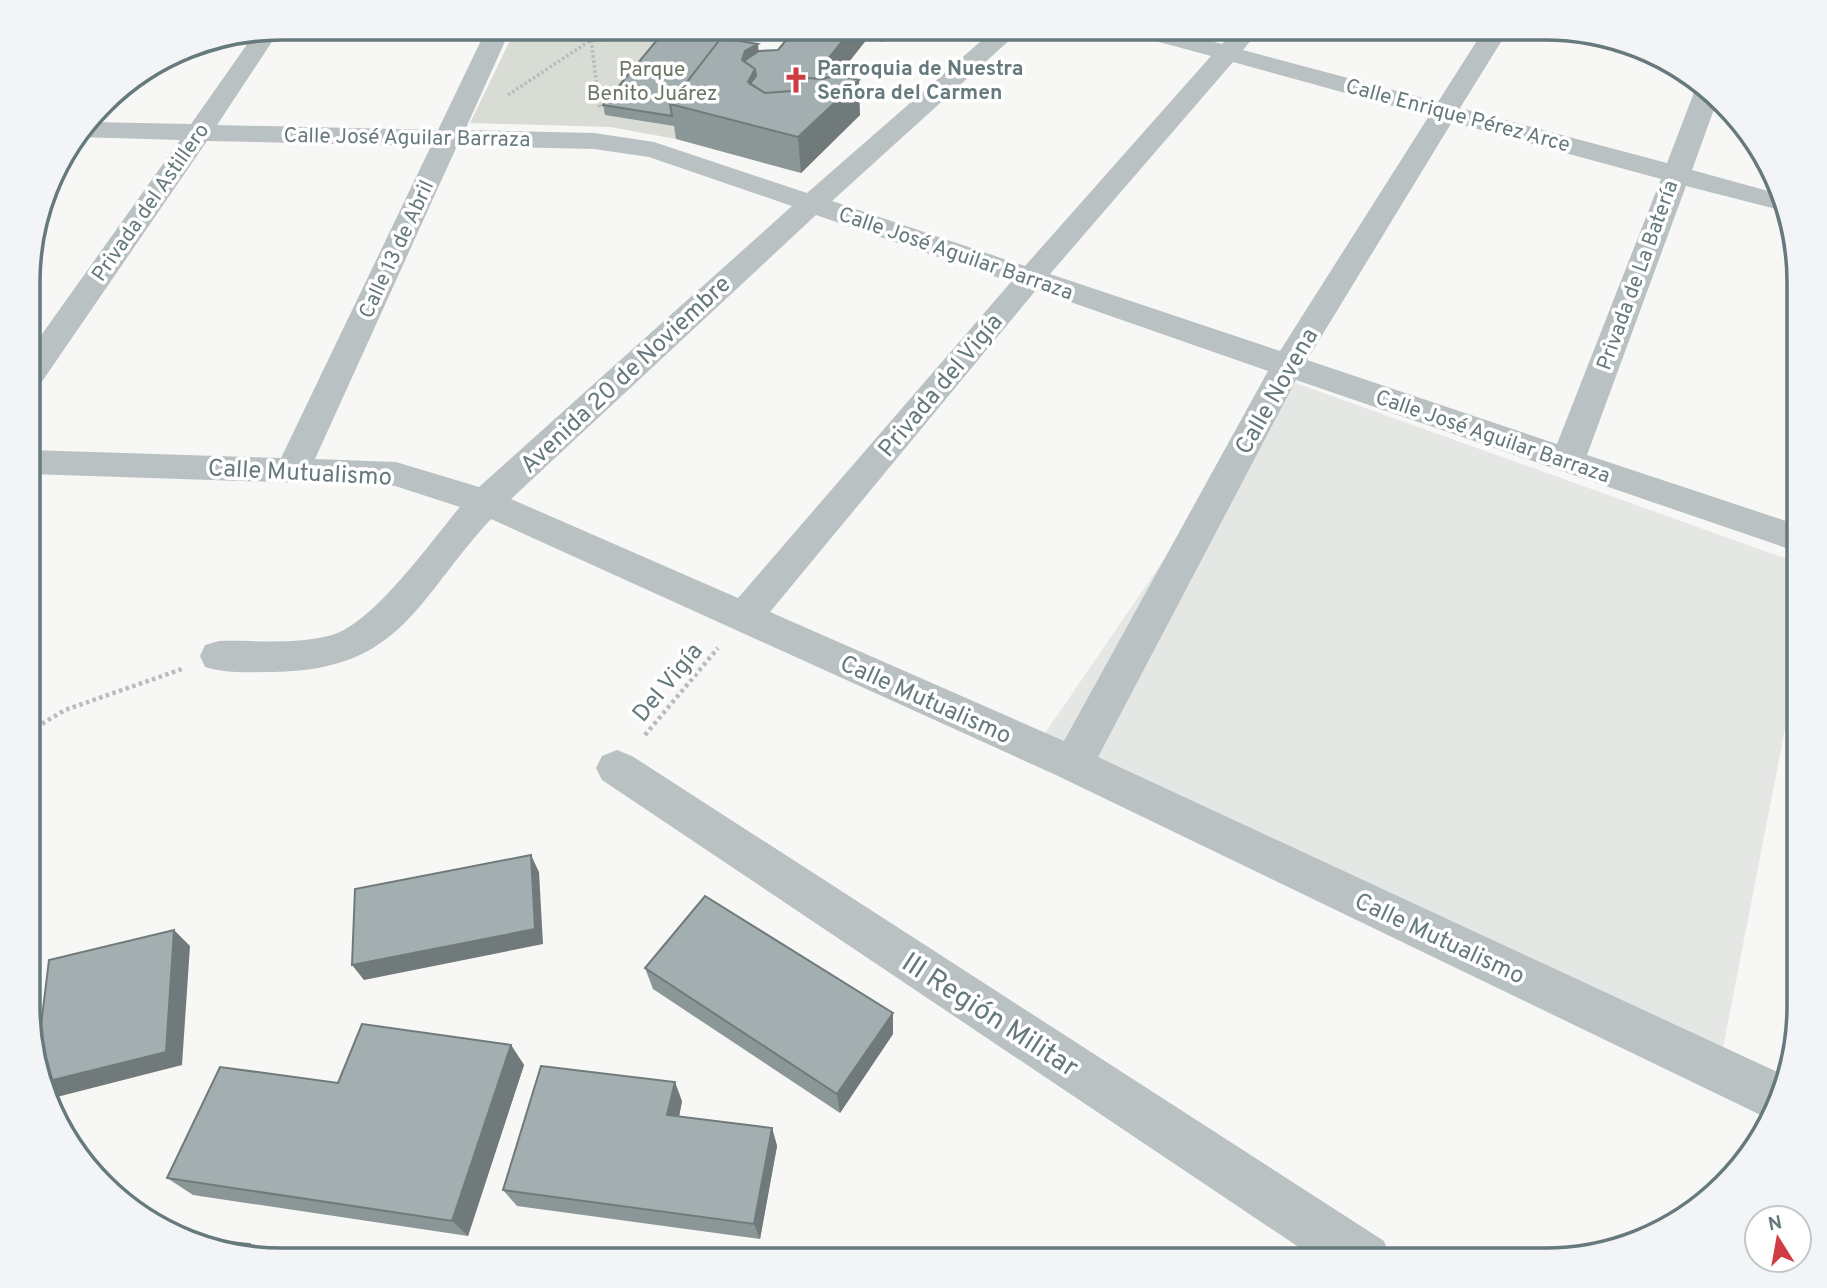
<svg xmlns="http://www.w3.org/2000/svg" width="1827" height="1288" font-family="Overpass,sans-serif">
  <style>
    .built { fill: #e5e7e5 }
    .green { fill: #d9dcd5 }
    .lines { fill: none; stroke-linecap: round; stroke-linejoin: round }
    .path-far1 { stroke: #b7bcbc; stroke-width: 3.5; stroke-dasharray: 2.5 2.5; stroke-linecap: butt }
    .path { stroke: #b7bcbc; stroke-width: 4.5; stroke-dasharray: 3.5 3.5; stroke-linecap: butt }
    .minor { fill: #bac1c2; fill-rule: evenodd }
    .wall { fill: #8b9696 }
    .shaded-wall { fill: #717a7a }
    .building { fill: #a2aeaf; stroke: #717a7a; stroke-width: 2 }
    .labels { text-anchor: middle; stroke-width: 7; stroke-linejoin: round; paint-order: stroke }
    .far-poi-label { font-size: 21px; font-weight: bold; fill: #66797c; stroke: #fff; text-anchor: start }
    .far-park-label { font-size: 21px; fill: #6c7564; stroke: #fff }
    .far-street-label { font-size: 21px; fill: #66797c; stroke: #fff }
    .street-label { font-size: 24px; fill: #66797c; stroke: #fff }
    .near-street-label { font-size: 28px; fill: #66797c; stroke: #fff }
    .rim { fill: none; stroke: #66797c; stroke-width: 3.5 }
  </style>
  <rect width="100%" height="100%" fill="#f7f7f5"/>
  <path class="built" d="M1287,380l511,183v99l-75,386 -680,-312z"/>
  <path class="green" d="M516,28h242l-82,111 -66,-12 -140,-4z"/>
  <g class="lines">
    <path class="path-far1" d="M574,28l5,9c18,6 35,4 49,-9
      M632,28l31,5
      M508,95l83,-55 9,70"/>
    <path class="path" d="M30,731l35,-21 117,-41
      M645,735l73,-87"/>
    <path class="minor" d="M281,28l-64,97 221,5 49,-102h24l-46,102 129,3 60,9 153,51 189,-165h27l-191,173 193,65 186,-210 -85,-23 -3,-5h41l58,16 14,-16h25l-18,22 195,52 47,-74 24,1 -49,79 207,55 28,-73 7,-6 15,17 -25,69 87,24 5,17 -98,-25 -99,269 211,70v27l-502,-172 -198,377 690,320 -3,11 -16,31 -711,-343 -567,-257c-75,81 -89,151 -217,153 -23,0 -47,2 -69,-5l-5,-11 5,-11 14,-4c37,-1 77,4 113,-6 42,-12 99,-94 128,-128l-65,-21 -365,-12v-24l251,8 150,-312 -224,-5 -166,242 -11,3v-35l150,-211 -101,-3 11,-15 101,2 64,-91zM1233,62l196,54 -149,235 -230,-77zM1452,122l209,57 -104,265 -250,-84zM457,146l137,3 55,8 143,49 -313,281 -83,-25 -81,-3zM816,215l195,67 -273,316 -227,-99zM1036,290l232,81 -204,370 -294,-129z
      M617,750l15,6 752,485 7,19h-73l-716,-480 -6,-12 6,-12z"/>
  </g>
  <path class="wall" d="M667,28h85l-10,13 17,10 19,-1 18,-22h96v2l-9,12 -16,-3 -22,28v10l15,38 -59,58 -125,-34 -2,-13 -69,-11 -2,-10z
    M645,968l248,45v21l-53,79 -187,-124z
    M511,1045l13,20 -56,171 -275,-41 -26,-17 171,-95z
    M682,1101l-3,15 93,12 5,18 -17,93 -243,-33 -14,-16z"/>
  <path class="shaded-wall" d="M744,28h8l-61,81 -7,-2z
    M853,28h13l1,11 -38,48 -1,-28z
    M883,28h9l-9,14z
    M758,44l3,34 -3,18 -10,-14 -6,-22 3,-9z
    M845,67l1,26 13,-13 1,35 -59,58 -3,-36z
    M531,855l8,17 4,72 -179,36 -12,-15z
    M174,930l16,16 -8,119 -129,33 -4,-3 -4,-13z
    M893,1013v21l-53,79 -3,-19z
    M511,1045l13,20 -56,171 -16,-15z
    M675,1082l7,19 -6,32 -9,-18z
    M772,1128l5,18 -17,93 -6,-15z
    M250,1244l23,14v1h-7l-20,-3z"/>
  <path class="building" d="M667,28h77l-10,12 -13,-2 -51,66 2,12 -69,-11z
    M796,28h57l-25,31 17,8 -2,10 -6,-2 -14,4 -17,-1 -14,13 -27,2 -15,-9 6,-8 -1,-7 -11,-8 15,-10 19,-1z
    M721,38l37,6 -13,7 -3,9 13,9 -7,13 17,11 27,-2 14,-13 17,1 14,-4 22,5 -61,57 -128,-33z
    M531,855l4,74 -183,36 3,-76z
    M705,896l188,117 -56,81 -192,-126z
    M174,930l-8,122 -121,30 -8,-24 12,-98z
    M362,1024l149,21 -59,176 -285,-43 53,-111 118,16z
    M541,1066l134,16 -8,33 105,13 -18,96 -251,-34z
    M183,1237l67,7 -4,12 -46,-10z"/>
  <defs>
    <g id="church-bare" transform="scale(2.1)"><path d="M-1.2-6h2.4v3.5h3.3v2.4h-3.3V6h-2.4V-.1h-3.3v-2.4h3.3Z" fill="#cf3d43" stroke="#fff" stroke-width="2.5" paint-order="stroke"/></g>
  </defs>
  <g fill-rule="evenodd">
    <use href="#church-bare" x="796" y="80"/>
  </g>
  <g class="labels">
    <g class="far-poi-label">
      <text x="817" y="75">Parroquia de Nuestra<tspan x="817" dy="24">Señora del Carmen</tspan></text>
    </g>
    <g class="far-park-label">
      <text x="652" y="76">Parque<tspan x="652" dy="24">Benito Juárez</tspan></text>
    </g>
    <g class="far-street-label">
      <text transform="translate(1458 115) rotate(15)" y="7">Calle Enrique Pérez Arce</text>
      <text transform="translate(407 137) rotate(1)" y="7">Calle José Aguilar Barraza</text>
      <text transform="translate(150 202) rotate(-55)" y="7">Privada del Astillero</text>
      <text transform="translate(396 249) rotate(-65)" y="7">Calle 13 de Abril</text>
      <text transform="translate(956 253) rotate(19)" y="7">Calle José Aguilar Barraza</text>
      <text transform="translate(1637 275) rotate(-70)" y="7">Privada de La Batería</text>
      <text transform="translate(1493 436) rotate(19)" y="7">Calle José Aguilar Barraza</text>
    </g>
    <g class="street-label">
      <text transform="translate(625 374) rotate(-43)" y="8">Avenida 20 de Noviembre</text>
      <text transform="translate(940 385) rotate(-50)" y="8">Privada del Vigía</text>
      <text transform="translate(1276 391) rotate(-60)" y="8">Calle Novena</text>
      <text transform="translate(300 472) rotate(3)" y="8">Calle Mutualismo</text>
      <text transform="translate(667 682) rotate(-50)" y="8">Del Vigía</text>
      <text transform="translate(926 699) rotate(24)" y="8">Calle Mutualismo</text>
      <text transform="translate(1440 938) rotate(25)" y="8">Calle Mutualismo</text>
    </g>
    <g class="near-street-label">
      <text transform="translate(991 1014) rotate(33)" y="10">lll Región Militar</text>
    </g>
  </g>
  <path d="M0 0H1827V1288H0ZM282 40H1545A242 242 0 0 1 1787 282V1006A242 242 0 0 1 1545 1248H282A242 242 0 0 1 40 1006V282A242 242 0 0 1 282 40Z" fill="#f3f4f5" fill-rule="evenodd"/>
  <path class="rim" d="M282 40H1545A242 242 0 0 1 1787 282V1006A242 242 0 0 1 1545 1248H282A242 242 0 0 1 40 1006V282A242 242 0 0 1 282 40Z"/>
  <g transform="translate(1778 1239) rotate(349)"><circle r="33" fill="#ffffff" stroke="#c2c9cb" stroke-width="2"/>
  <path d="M0-5L12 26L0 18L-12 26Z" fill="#cf3d43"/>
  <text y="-10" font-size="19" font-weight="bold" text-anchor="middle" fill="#66797c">N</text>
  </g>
</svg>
